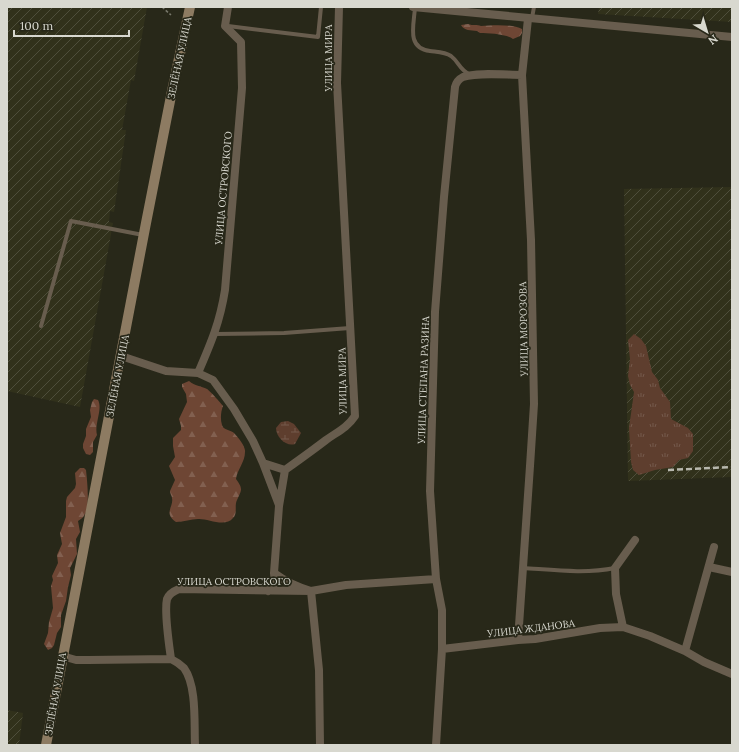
<svg xmlns="http://www.w3.org/2000/svg" width="739" height="752" font-family="Lora,serif">
  <style>
    .industrial { fill: url(#industrial-furrows) }
    .grass { fill: url(#grass-tufts) }
    .forest { fill: url(#forest-firs) }
    .wetland { fill: url(#wetland-marsh) }
    .lines { fill: none; stroke-linecap: round; stroke-linejoin: round }
    .path { stroke: #79796c; stroke-width: 1.5; stroke-dasharray: 3 2; stroke-linecap: butt }
    .lane { stroke: #685d4e; stroke-width: 4 }
    .street { stroke: #685d4e; stroke-width: 8 }
    .secondary { stroke: #8d7b62; stroke-width: 10 }
    .rail { stroke: #b8b8ae; stroke-width: 2.5; stroke-dasharray: 6 3; stroke-linecap: butt }
    .labels { text-anchor: middle; stroke-width: 3.5; stroke-linejoin: round; paint-order: stroke }
    .street-label { font-size: 10px; fill: #d8d8cf; stroke: #282819 }
  </style>
  <defs>
    <pattern id="industrial-furrows" width="10" height="10" patternUnits="userSpaceOnUse"><rect width="10" height="10" fill="#31311b"/><path d="M-1 1l2-2M0 10L10 0M9 11l2-2" fill="none" stroke="#4e4e3b"/></pattern>
    <pattern id="grass-tufts" width="24" height="20" patternUnits="userSpaceOnUse"><rect width="24" height="20" fill="#5e3e2e"/><path d="M3 7l-1-3M5 7V3M7 7l1-3M15 17l-1-3M17 17v-4M19 17l1-3" fill="none" stroke="#74594b"/></pattern>
    <pattern id="forest-firs" width="22" height="20" patternUnits="userSpaceOnUse"><rect width="22" height="20" fill="#6e4634"/><path d="M5 1l3.5 6h-7zM16 11l3.5 6h-7z" fill="#826050"/></pattern>
    <pattern id="wetland-marsh" width="20" height="14" patternUnits="userSpaceOnUse"><rect width="20" height="14" fill="#5e3e2e"/><path d="M1 5h8M5 5V1M11 12h8M15 12V8" fill="none" stroke="#74594b"/></pattern>
  </defs>
  <rect width="100%" height="100%" fill="#282819"/>
  <path class="industrial" d="M7,7h140l-13,74 -3,-1 -9,50h4l-12,82 -4,-1 -1,11 4,1 -33,184 -73,-16z
    M599,7h133v15l-134,-8z
    M732,187v290l-104,4 -4,-292z
    M7,710l16,3 -4,32h-12z"/>
  <path class="grass" d="M634,334l7,5 5,7 6,26 6,8 2,8 10,14 1,17 17,9 5,6v17l-5,7 -9,2 -6,7 -18,3 -16,5 -6,-5 -2,-8 -2,-34 5,-36 -4,-7 -2,-9 2,-17 -2,-19z"/>
  <path class="forest" d="M468,24c5,2 9,0 13,2 11,-1 32,-2 41,3v4l-2,3 -7,3c-7,-5 -24,-6 -33,-6l-3,-2c-6,-1 -13,0 -16,-6z
    M189,381c6,5 12,5 18,8 2,1 14,14 16,17 -2,5 -3,13 -1,19 1,5 9,5 12,8 4,4 12,14 11,19 0,10 -8,18 -9,27 7,10 6,10 1,21 -3,6 1,13 -4,18 -8,10 -26,0 -35,1 -7,0 -14,3 -22,3 -13,-9 -2,-15 -4,-24 0,-2 -2,-4 -2,-7l5,-11 -6,-14 6,-9 -2,-11v-8l8,-8v-4l-2,-7 8,-17 -1,-8 -4,-7v-3z
    M94,399l4,1c5,9 -4,24 -1,35l-4,7v10l-3,3 -4,-1 -3,-6v-4l3,-8v-7l5,-12 -1,-7 2,-8z
    M80,468h4l2,2c1,9 4,37 -1,44 -1,3 -4,5 -7,7l2,11 -4,7 1,15 -7,14 1,7 -3,12 -2,14 -5,14v12l-4,6 -3,12 -2,3 -4,2 -4,-6 4,-11 1,-11 4,-14 -2,-22 2,-6 -1,-4 6,-13 -1,-8 5,-11 -2,-11 6,-16v-16l1,-4 8,-9 1,-4 -1,-11z"/>
  <path class="wetland" d="M288,421l6,3 7,9 -6,11c-9,3 -19,-7 -19,-16l5,-6z"/>
  <g class="lines">
    <path class="path" d="M162,7l9,8"/>
    <path class="lane" d="M415,7c-1,18 -9,41 15,44 7,1 15,1 21,5 8,6 8,13 18,18
      M532,18l2,-11
      M228,26l90,11 3,-30
      M41,326l30,-105 72,14
      M215,334l69,-1 66,-5
      M523,568c31,2 62,6 92,0"/>
    <path class="street" d="M413,7l319,30
      M121,356l45,15 32,2 15,7 21,29 19,32 10,22 22,7
      M198,373c13,-30 22,-51 27,-83l17,-202 -1,-46 -16,-16 3,-19
      M263,463l16,42
      M709,567l23,5
      M268,591l7,-8 -1,-10
      M623,627l-7,-33 -1,-26 20,-28
      M518,640l12,-174 4,-62 -3,-164 -9,-165 6,-56
      M442,649l76,-9 17,-1 65,-11 23,-1 27,9 35,15 19,11 28,12
      M685,651l29,-104
      M62,656l14,4h12l83,-1
      M195,745c-1,-22 2,-59 -11,-77 -4,-4 -9,-7 -13,-9 -2,-15 -7,-47 -4,-60 2,-5 7,-8 12,-10l132,2 35,-6 90,-6
      M320,745l-1,-75 -8,-79c-14,-4 -25,-9 -37,-18l5,-67 6,-36c14,-10 28,-20 41,-30 11,-8 21,-12 29,-24l-18,-333 2,-76
      M436,745l6,-96v-39l-6,-31 -6,-88 5,-179 9,-115 11,-110c1,-4 4,-8 8,-10 14,-5 43,-2 59,-2"/>
    <path class="secondary" d="M46,745l100,-522 26,-132 18,-84"/>
    <path class="rail" d="M668,470l64,-3"/>
  </g>
  <g class="labels">
    <g class="street-label">
      <text transform="translate(179 58) rotate(-78)" y="4">ЗЕЛЁНАЯ УЛИЦА</text>
      <text transform="translate(328 58) rotate(-90)" y="4">УЛИЦА МИРА</text>
      <text transform="translate(223 188) rotate(-85)" y="4">УЛИЦА ОСТРОВСКОГО</text>
      <text transform="translate(523 329) rotate(-91)" y="4">УЛИЦА МОРОЗОВА</text>
      <text transform="translate(117 376) rotate(-79)" y="4">ЗЕЛЁНАЯ УЛИЦА</text>
      <text transform="translate(423 380) rotate(-88)" y="4">УЛИЦА СТЕПАНА РАЗИНА</text>
      <text transform="translate(342 381) rotate(-91)" y="4">УЛИЦА МИРА</text>
      <text x="234" y="585">УЛИЦА ОСТРОВСКОГО</text>
      <text transform="translate(531 628) rotate(-7)" y="4">УЛИЦА ЖДАНОВА</text>
      <text transform="translate(55 694) rotate(-80)" y="4">ЗЕЛЁНАЯ УЛИЦА</text>
    </g>
  </g>
  <rect width="739" height="752" fill="none" stroke="#d8d8cf" stroke-width="16"/>
  <g transform="translate(707 32) rotate(142)" stroke="#282819" stroke-width="3" paint-order="stroke">
  <path d="M0-3L7 15L0 10L-7 15Z" fill="#d8d8cf"/>
  <text y="-6" font-size="11" font-weight="bold" text-anchor="middle" fill="#d8d8cf">N</text>
  </g>
  <path d="M14 30v6h115v-6" fill="none" stroke="#d8d8cf" stroke-width="2"/>
  <text x="20" y="30" font-size="12" fill="#d8d8cf" stroke="#282819" stroke-width="3" paint-order="stroke">100 m</text>
</svg>
